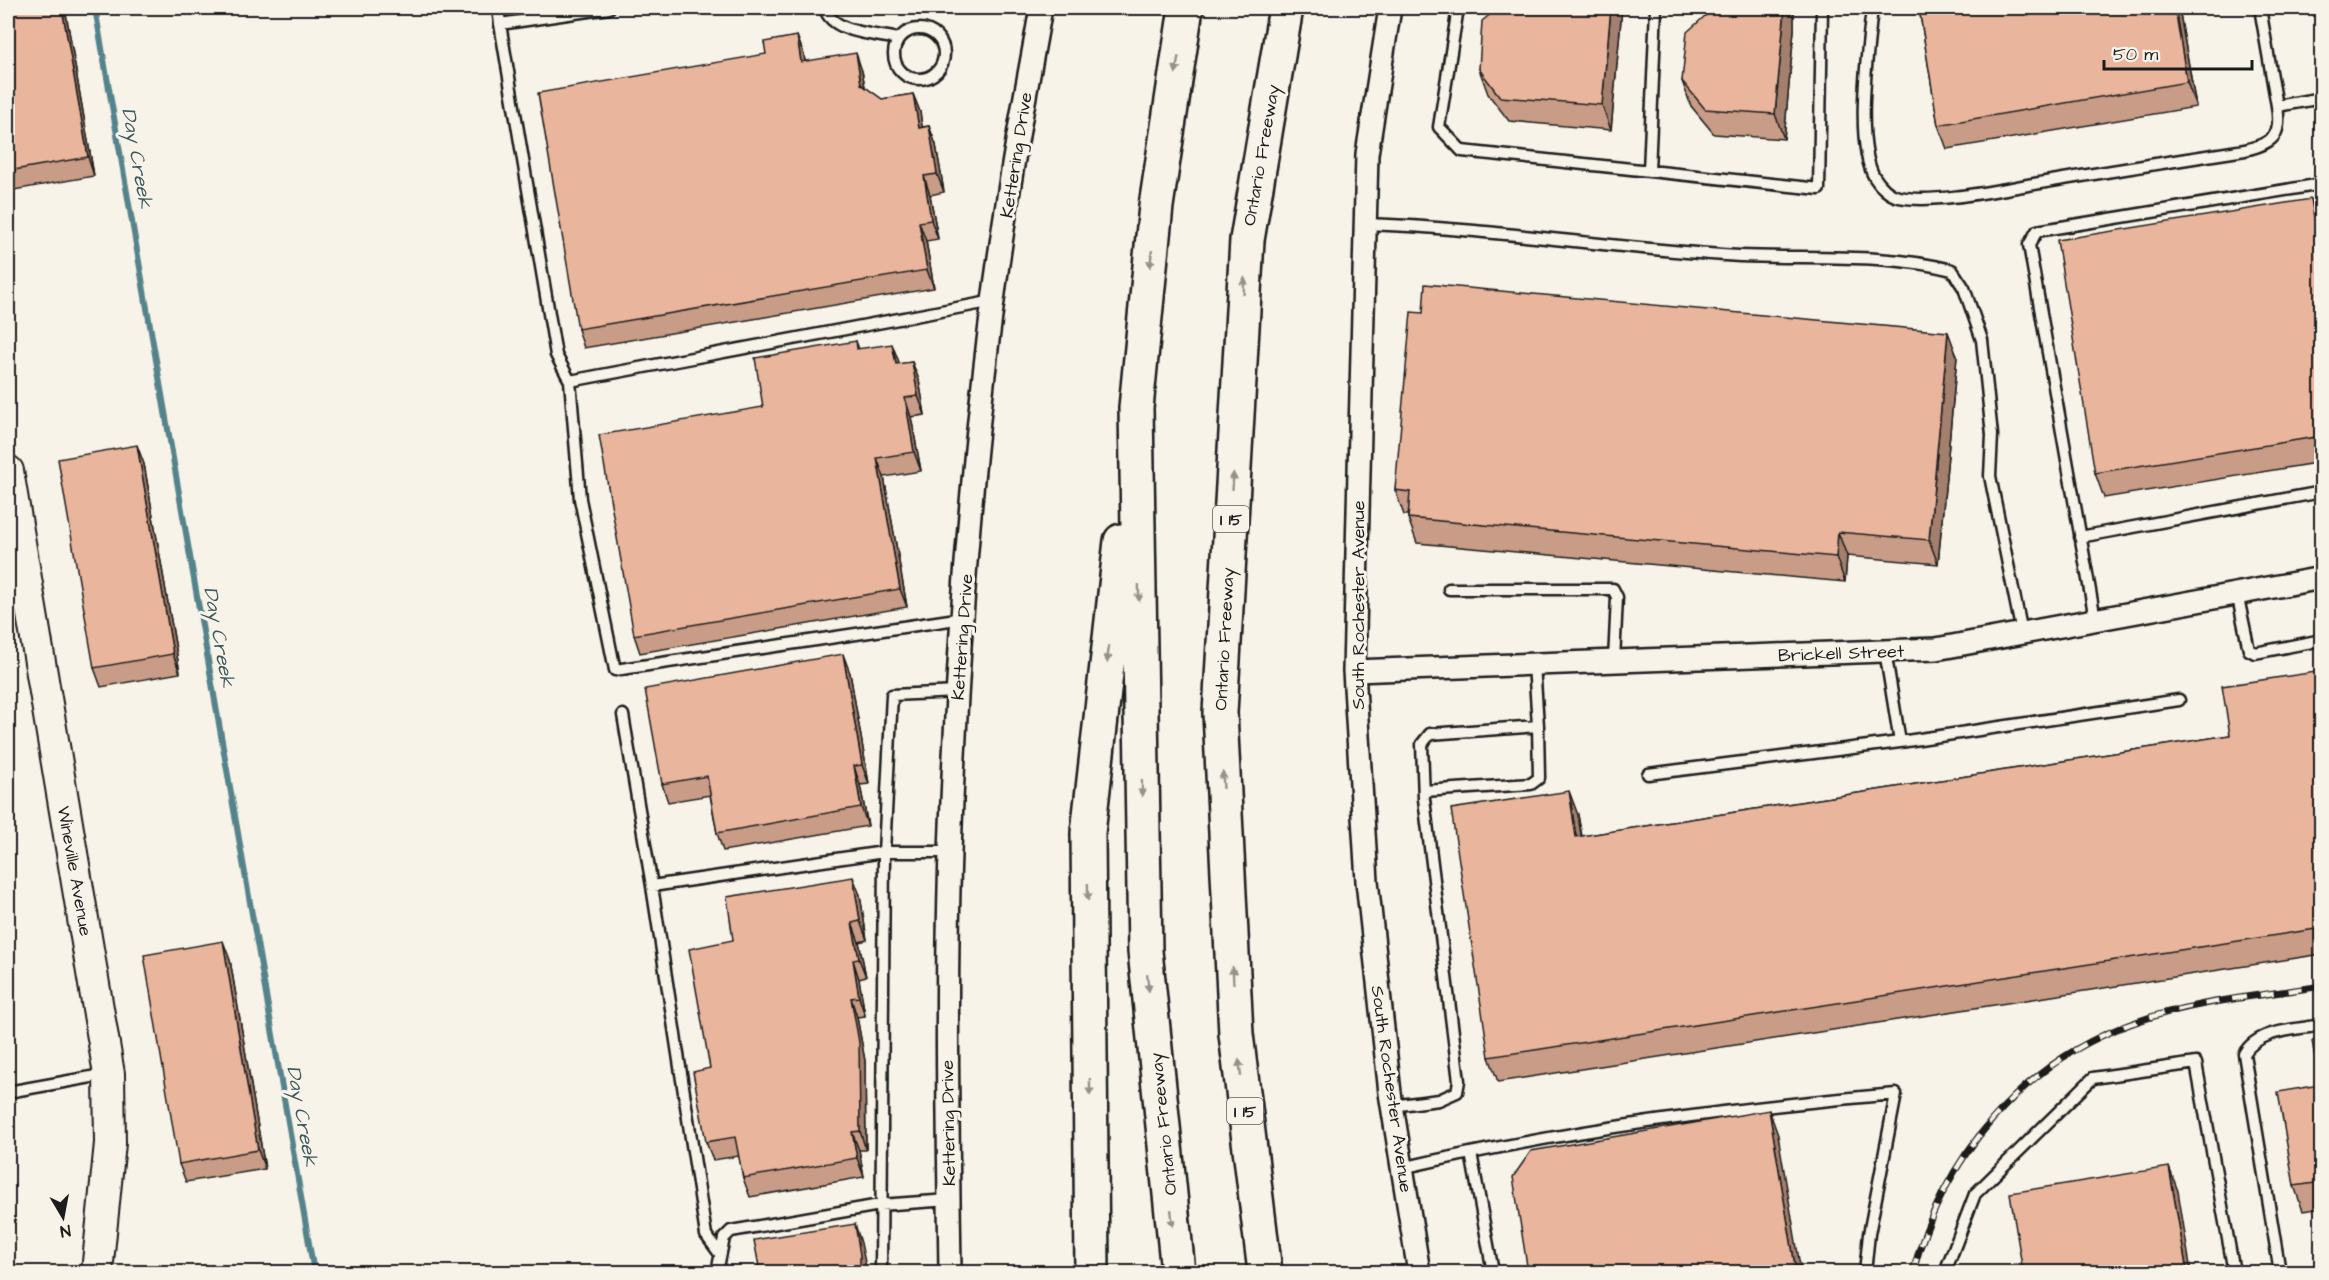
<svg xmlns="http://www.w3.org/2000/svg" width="2329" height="1280" font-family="'Architects Daughter',sans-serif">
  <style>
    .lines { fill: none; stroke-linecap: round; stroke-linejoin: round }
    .stream { stroke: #54838c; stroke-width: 6 }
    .lane-casing { stroke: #1c1c1c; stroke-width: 15 }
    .street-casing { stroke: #1c1c1c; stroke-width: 26 }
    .secondary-casing { stroke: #1c1c1c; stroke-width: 34 }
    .highway-casing { stroke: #1c1c1c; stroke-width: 38 }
    .lane { stroke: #f7f3e8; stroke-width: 10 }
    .street { stroke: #f7f3e8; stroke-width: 21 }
    .secondary { stroke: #f7f3e8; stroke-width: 30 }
    .highway { stroke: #f7f3e8; stroke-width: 33 }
    .rail-casing { stroke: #1c1c1c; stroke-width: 7 }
    .rail { stroke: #f7f3e8; stroke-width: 4.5; stroke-dasharray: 14; stroke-linecap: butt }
    .wall { fill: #c89c86; stroke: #1c1c1c; stroke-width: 1.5 }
    .shaded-wall { fill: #a37f6d; stroke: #1c1c1c; stroke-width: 1.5 }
    .building { fill: #e9b59c; stroke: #1c1c1c; stroke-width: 1.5 }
    .oneway { fill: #94928c }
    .labels { text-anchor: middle; stroke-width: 6; stroke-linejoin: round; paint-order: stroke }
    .shield { fill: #f7f3e8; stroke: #5e5c59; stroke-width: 1.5 }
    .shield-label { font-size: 16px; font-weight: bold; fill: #1c1c1c }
    .street-label { font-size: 18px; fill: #1c1c1c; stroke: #f7f3e8 }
    .water-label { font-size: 20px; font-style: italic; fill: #3d585d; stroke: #f7f3e8 }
  </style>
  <rect width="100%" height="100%" fill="#f7f3e8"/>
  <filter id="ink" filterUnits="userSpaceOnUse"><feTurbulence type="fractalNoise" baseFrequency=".0167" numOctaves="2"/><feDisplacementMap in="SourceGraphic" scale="12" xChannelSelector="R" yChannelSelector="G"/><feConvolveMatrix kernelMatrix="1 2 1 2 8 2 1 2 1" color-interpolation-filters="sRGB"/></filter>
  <g filter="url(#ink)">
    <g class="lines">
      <path class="stream" d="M95,8l219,1264"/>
      <g class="lane-casing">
        <path id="lane" d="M498,8l2,16
          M609,8l-109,16 56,331 14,26 424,-80
          M825,8c6,25 51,26 73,31
          M1458,8l-19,119 23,24 357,38 3,-181
          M1872,8c-4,41 -18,136 3,170 5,8 14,17 24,19 35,7 99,-7 135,-13 70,-12 140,-23 211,-34 28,-7 37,-14 32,-44l45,-8
          M2260,8l17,98
          M894 54a25 25 0 1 1 50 0a25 25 0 1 1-50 0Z
          M1649,171l7,-163
          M1365,224c126,4 250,25 375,32 71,3 144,-3 212,14l12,18 18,52 10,95 -2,41 32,157
          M570,381l10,118 35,171 348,-52
          M2080,537l242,-45
          M1449,589h164l4,8 -3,64
          M2237,593l12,57 6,3 67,-13
          M8,607l22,-4
          M2095,619l-66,-374 8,-14 285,-47
          M623,715l29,171
          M1900,742l279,-42
          M1648,774l252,-32 -15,-91
          M1424,791l107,-7 8,-6 -1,-52
          M8,1092l100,-18
          M1392,1106l47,-6 18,-8 2,-11 -35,-282 -2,-55 8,-10 108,-8 -4,-62
          M1471,1153l22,119
          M1402,1168c162,-38 328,-60 494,-74l-27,140 -4,38
          M720,1254l-14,-19 -54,-349 232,-34 8,-157 66,-3
          M717,1272l7,-34 7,-7 149,-26 69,-5
          M881,1272l3,-420h66
          M1945,1272l30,-78 118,-116 103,-15 38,209
          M2280,1272l-36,-218c14,-25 52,-24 78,-29"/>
      </g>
      <g class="street-casing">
        <path id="street" d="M1390,8l-23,146 -13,517 13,210 23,212 29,179
          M1354,671l582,-22 386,-71
          M950,1272c-2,-148 -5,-298 1,-446 8,-215 25,-430 59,-642 9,-59 21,-118 31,-176"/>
      </g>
      <g class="secondary-casing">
        <path id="secondary" d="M8,471l101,603 1,69 -13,129"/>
      </g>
      <g class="highway-casing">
        <path id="highway" d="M1092,1272l-4,-439 33,-292
          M1178,1272l-33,-321 -9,-543 20,-202 30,-198
          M1265,1272l-29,-238 -16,-321 27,-473 39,-232"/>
      </g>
      <use href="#lane" class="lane"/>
      <use href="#street" class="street"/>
      <use href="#secondary" class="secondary"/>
      <use href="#highway" class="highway"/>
      <g class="rail-casing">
        <path id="rail" d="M1913,1272c29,-113 109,-210 220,-249 60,-22 126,-27 189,-37"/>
      </g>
      <use href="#rail" class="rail"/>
    </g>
    <path class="wall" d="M8,8h57l29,168 -80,14 -6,-17z
      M1498,8h124l-11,122 -102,-9 -21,-27 -9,-25z
      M1714,8h80v22l-10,109 -70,-5 -23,-28 -9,-25z
      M1919,8h260l17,99 -249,42 -9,-24z
      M797,36l7,19 1,6 57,10 3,16 17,12 31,-5 7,18 2,15 7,-1 7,19 8,47 -14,3 8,44 -12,2 8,47 -350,60 -6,-19 188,-275z
      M2320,223l2,9v230l-218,36 -9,-25z
      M1423,313l534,43 -19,208 -91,-8 -2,26 -428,-39 -9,-25v-3h-4l-9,-25z
      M856,341l3,8 40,15 13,-2 7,18 6,35 -14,2 10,54 -37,6 23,130 -267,46 -6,-18 129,-228z
      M144,464l36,209 -79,14 -7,-19z
      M2322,671v283l-824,128 -9,-25 89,-242 4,21 648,-101z
      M850,673l19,111 -9,1 8,41 -145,25 -6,-18 -7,-38 -42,7 -6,-18z
      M860,895l7,45 -8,2 7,35 -7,2 6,37 -8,1 8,44 1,89h-7l5,27 -114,20 -7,-19 -4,-22 -26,4 -7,-18 4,-74 23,-128z
      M230,960l35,209 -79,13 -7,-18z
      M2322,1039v169l-19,3 -9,-25 26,-101z"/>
    <path class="shaded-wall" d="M62,8h3l29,168 -6,-19z
      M1611,8h11l-11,122 -9,-25z
      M1785,8h9v22l-10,109 -9,-25z
      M2175,8h4l17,99 -9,-25z
      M797,36l7,19 4,26 -7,-19z
      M856,53l6,18 6,32 -7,-19z
      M913,94l7,18 5,35 -6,-19z
      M929,126l7,19 8,47 -7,-18z
      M924,176l6,19 8,44 -7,-19z
      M2311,199l9,24 2,9v31z
      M919,222l7,19 8,47 -7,-18z
      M1948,332l9,24 -19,208 -9,-24z
      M892,344l7,18 4,21 -7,-19z
      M912,362l7,18 6,35 -7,-19z
      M905,398l6,19 10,54 -7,-19z
      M137,445l7,19 36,209 -7,-19z
      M877,458l7,19 23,130 -7,-18z
      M1838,532l9,24 -2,26 -9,-25z
      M843,654l7,19 19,111 -7,-19z
      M854,766l6,19 8,41 -7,-19z
      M1569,791l9,24 7,46 -9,-24z
      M853,877l7,18 7,45 -7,-19z
      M852,923l7,19 7,35 -7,-18z
      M223,941l7,19 35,209 -7,-19z
      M853,960l6,19 6,37 -6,-19z
      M851,998l6,19 8,44 1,89 -6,-19z
      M1769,1110l9,25 23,137h-5z
      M852,1132l7,18 5,27 -7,-19z
      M2169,1167l9,24 13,81h-4z
      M855,1224l6,19 6,29h-7z"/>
    <path class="building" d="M8,8h54l26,149 -80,14z
      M1498,8h113l-9,97 -102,-8 -21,-28 3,-48z
      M1714,8l16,3v-3h55l-10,106 -70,-5 -23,-28 5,-49z
      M1919,8h256l12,74 -249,43z
      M797,36l4,26 55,-9 5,31 21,15 31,-5 6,34 10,-2 8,48 -13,2 7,44 -12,2 8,48 -349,59 -40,-236 228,-39 -2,-12z
      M2311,199l11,64v173l-227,37 -38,-233z
      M1425,284l523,48 -19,208 -91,-8 -2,25 -428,-39 2,-26 -15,-2 16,-178 12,1z
      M856,341l1,8 35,-5 4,20 16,-2 6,34 -13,2 9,54 -37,6 23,131 -266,46 -35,-200 164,-28 -8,-49z
      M137,445l36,209 -79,14 -36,-209z
      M843,654l19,111 -8,1 7,41 -144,26 -10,-57 -45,8 -17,-95z
      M2322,671v257l-833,129 -38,-248 118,-18 7,46 654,-102 -8,-49z
      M853,877l7,44 -8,2 7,36 -6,1 6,37 -8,1 8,44 1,89 -8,1 5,26 -114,20 -8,-41 -29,5 -13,-70 17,-4 -21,-119 44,-9 -6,-43z
      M223,941l35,209 -79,14 -35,-209z
      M2322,1039v143l-28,4 -16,-94 42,-7 -8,-44z
      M1769,1110l27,162h-268l-15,-95 18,-26z
      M2169,1167l18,105h-164l-13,-79z
      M855,1224l5,31v17h-100l-6,-32z"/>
    <defs><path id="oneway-solid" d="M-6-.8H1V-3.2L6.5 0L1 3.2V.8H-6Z" transform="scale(1.5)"/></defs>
    <g class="oneway">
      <use href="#oneway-solid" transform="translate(1177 65) rotate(99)"/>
      <use href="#oneway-solid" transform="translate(1151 259) rotate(96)"/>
      <use href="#oneway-solid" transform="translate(1244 286) rotate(-87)"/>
      <use href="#oneway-solid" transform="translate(1233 481) rotate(-87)"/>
      <use href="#oneway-solid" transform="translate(1139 593) rotate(89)"/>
      <use href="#oneway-solid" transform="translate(1108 654) rotate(97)"/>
      <use href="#oneway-solid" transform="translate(1223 780) rotate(-93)"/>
      <use href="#oneway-solid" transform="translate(1142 788) rotate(89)"/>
      <use href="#oneway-solid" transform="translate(1088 892) rotate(89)"/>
      <use href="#oneway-solid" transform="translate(1233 975) rotate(-93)"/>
      <use href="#oneway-solid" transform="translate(1148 983) rotate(84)"/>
      <use href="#oneway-solid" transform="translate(1240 1068) rotate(-97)"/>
      <use href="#oneway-solid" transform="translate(1090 1087) rotate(89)"/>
      <use href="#oneway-solid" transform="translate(1172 1218) rotate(84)"/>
    </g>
  </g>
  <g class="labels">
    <g class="shield">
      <rect x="1213" y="506" width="36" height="26" rx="4.5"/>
      <rect x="1227" y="1098" width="36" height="26" rx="4.5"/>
    </g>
    <g class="shield-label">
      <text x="1231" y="525">I 15</text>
      <text x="1245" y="1117">I 15</text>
    </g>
    <g class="street-label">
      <text transform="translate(1016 155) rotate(-81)" y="6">Kettering Drive</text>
      <text transform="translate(1261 155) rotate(-80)" y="6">Ontario Freeway</text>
      <text transform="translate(1358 605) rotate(-90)" y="6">South Rochester Avenue</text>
      <text transform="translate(962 637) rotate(-86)" y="6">Kettering Drive</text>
      <text transform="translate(1224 639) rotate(-87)" y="6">Ontario Freeway</text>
      <text transform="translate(1841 653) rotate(-2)" y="6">Brickell Street</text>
      <text transform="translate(75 871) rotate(80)" y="6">Wineville Avenue</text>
      <text transform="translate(1392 1089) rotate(82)" y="6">South Rochester Avenue</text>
      <text transform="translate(948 1123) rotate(-91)" y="6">Kettering Drive</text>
      <text transform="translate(1163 1124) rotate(-96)" y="6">Ontario Freeway</text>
    </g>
    <g class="water-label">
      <text transform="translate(138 158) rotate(80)" y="7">Day Creek</text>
      <text transform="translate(220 637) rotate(80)" y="7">Day Creek</text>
      <text transform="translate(303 1116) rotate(80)" y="7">Day Creek</text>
    </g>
  </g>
  <rect width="2329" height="1280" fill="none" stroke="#f7f3e8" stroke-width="30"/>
  <rect x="15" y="15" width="2299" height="1250" fill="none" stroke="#1c1c1c" stroke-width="2" filter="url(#ink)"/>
  <g transform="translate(63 1217) rotate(170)" stroke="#f7f3e8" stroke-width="4.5" paint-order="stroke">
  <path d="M0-4.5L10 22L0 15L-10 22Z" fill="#1c1c1c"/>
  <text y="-9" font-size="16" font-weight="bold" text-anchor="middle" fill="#1c1c1c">N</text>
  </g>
  <path d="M2104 60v9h148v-9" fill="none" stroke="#1c1c1c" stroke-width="3"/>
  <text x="2113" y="60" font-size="18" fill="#1c1c1c" stroke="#f7f3e8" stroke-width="4.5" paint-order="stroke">50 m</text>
</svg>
